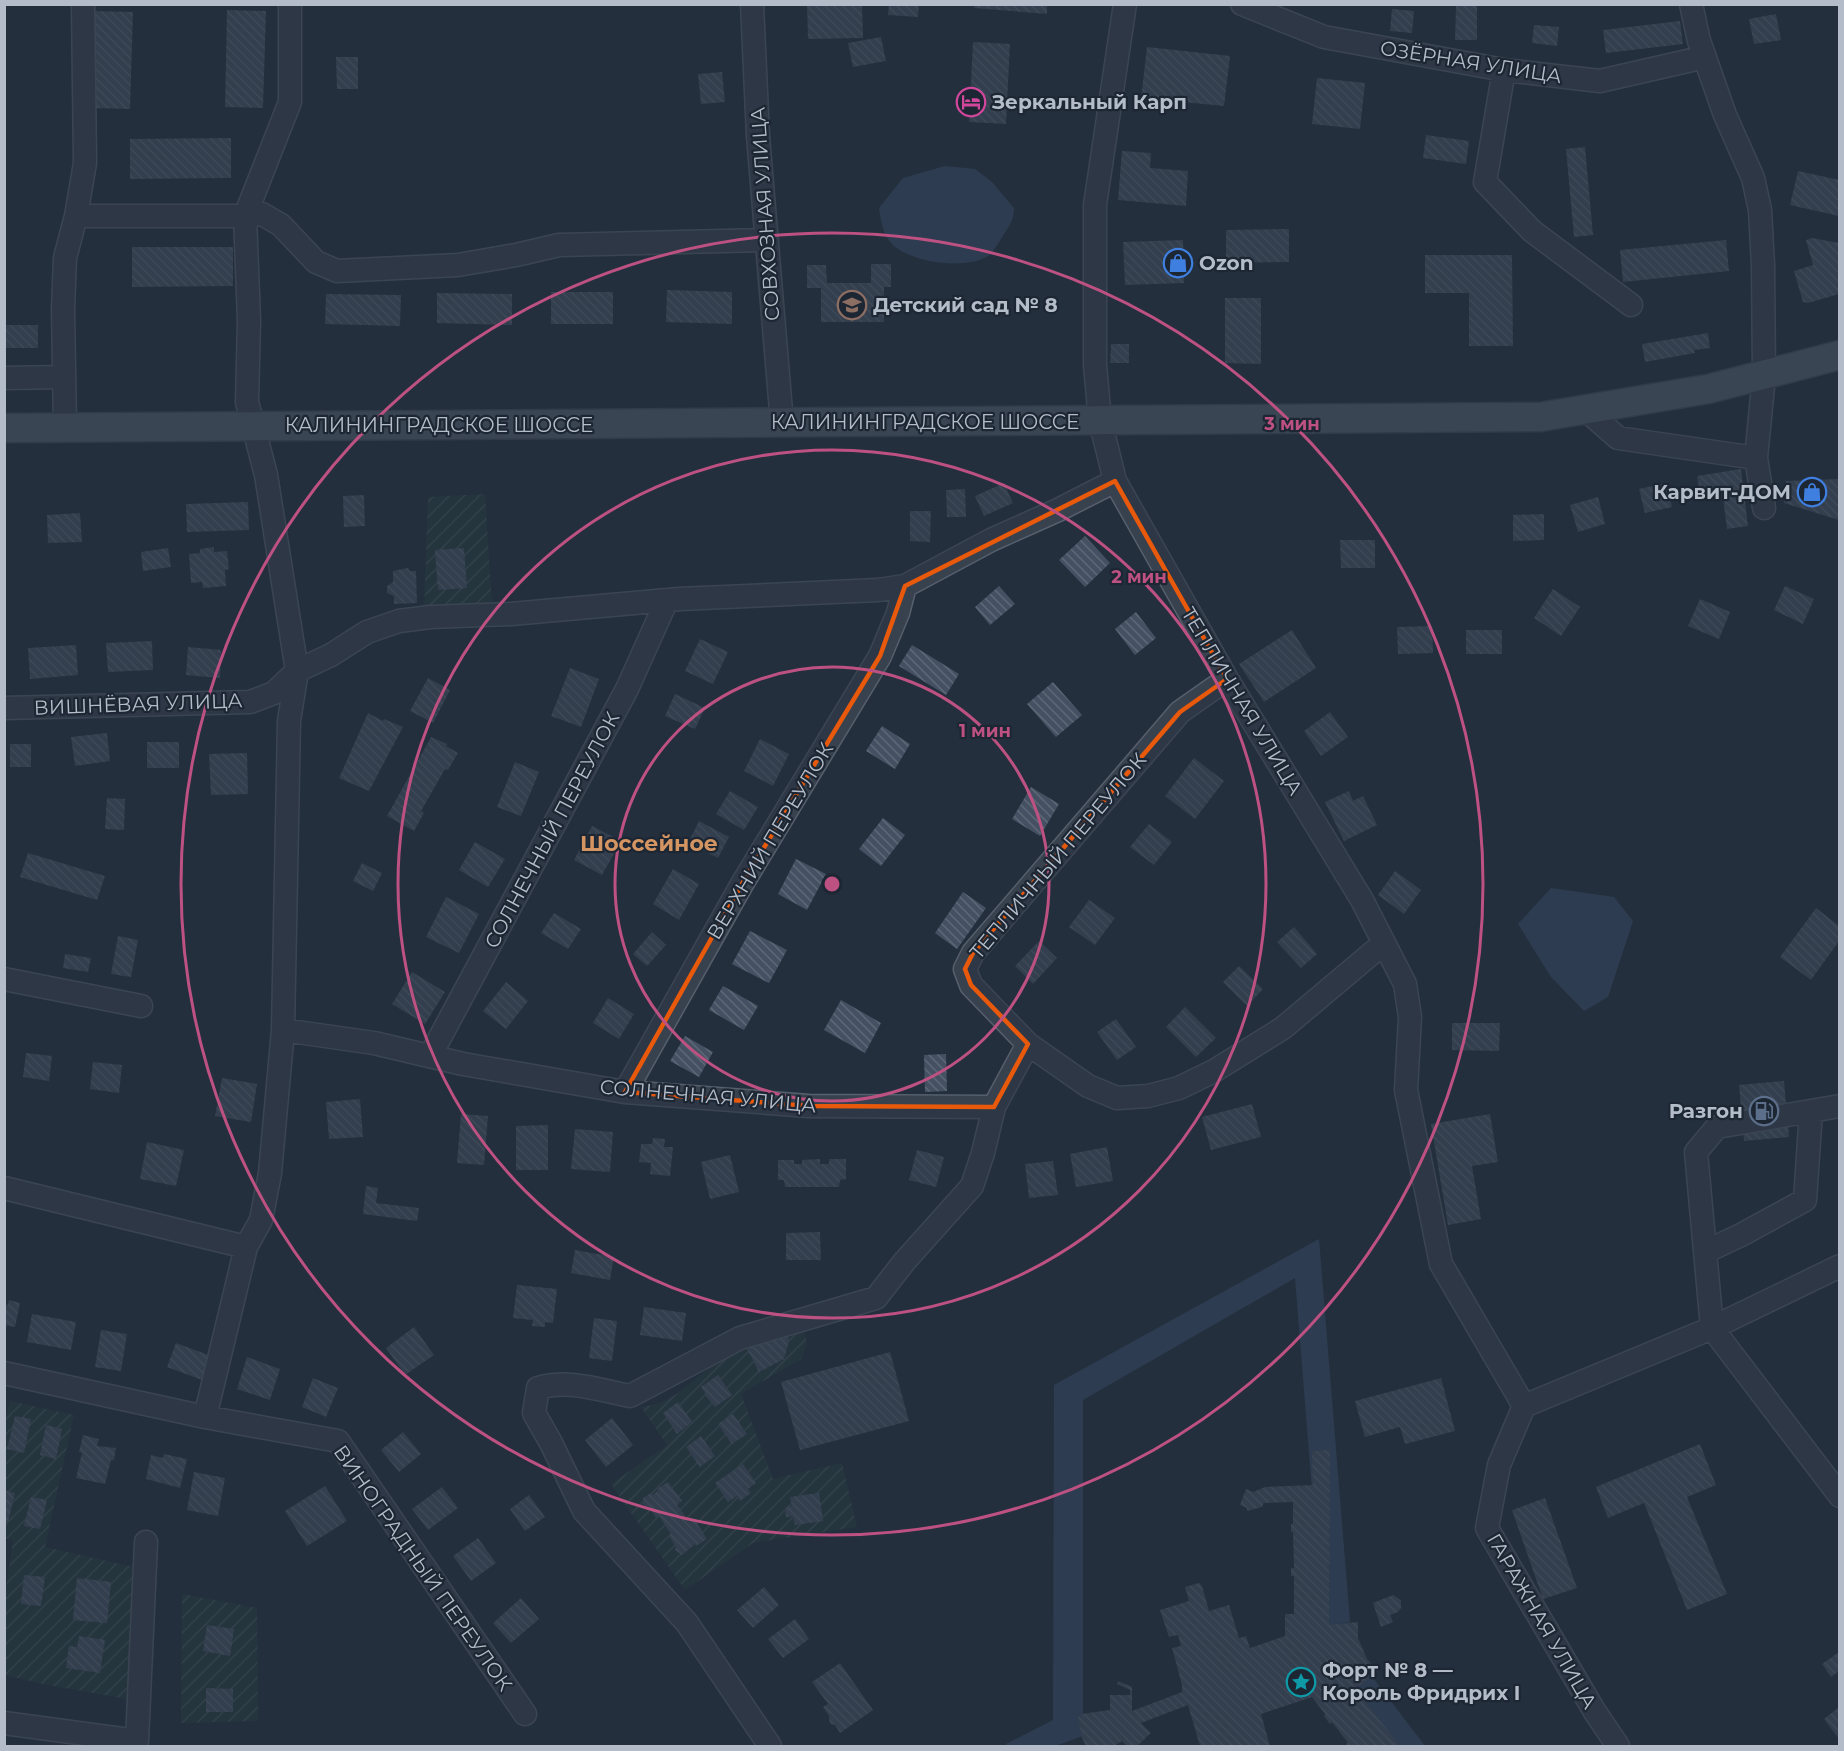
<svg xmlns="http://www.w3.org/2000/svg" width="1844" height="1751" font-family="Montserrat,sans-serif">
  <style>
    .garden { fill: url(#garden-furrows) }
    .water { fill: #394c67 }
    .building { fill: url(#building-back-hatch) }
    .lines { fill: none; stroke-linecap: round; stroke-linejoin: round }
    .minor-casing { stroke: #565f6c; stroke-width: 25 }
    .major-casing { stroke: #414a57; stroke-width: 31 }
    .minor { stroke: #38414e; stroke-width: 22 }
    .major { stroke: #56606e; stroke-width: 28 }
    .marked { fill: none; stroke: #e8590c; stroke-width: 4.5; stroke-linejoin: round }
    .ring { fill: none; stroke: #bd5182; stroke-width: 3 }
    .labels { text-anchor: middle; stroke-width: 4.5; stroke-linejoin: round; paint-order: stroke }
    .street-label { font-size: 20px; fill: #b4bcc9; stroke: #1d2633 }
    .poi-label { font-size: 20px; font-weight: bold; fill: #b4bcc9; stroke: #1d2633; text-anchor: start }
    .quarter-label { font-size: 22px; font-weight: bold; fill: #d59563; stroke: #1d2633 }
    .centre { fill: #bd5182; stroke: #1d2633; stroke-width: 3 }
    .ring-label { font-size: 18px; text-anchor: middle; font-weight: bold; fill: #bd5182; stroke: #1d2633; stroke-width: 4.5; stroke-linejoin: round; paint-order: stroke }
  </style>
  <defs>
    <pattern id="garden-furrows" width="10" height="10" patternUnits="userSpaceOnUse" patternTransform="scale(1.5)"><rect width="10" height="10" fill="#263c3f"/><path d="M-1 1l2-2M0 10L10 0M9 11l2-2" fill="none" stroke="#435659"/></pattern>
    <pattern id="building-back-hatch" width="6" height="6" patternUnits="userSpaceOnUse" patternTransform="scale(1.5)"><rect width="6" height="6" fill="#455162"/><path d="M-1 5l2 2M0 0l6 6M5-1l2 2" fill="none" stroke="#5d6877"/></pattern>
  </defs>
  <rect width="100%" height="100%" fill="#242f3e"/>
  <path class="garden" d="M485,494l7,111 -68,6 4,-114z
    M800,1319l7,24 -6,16 -60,35 32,85 69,-16 15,64 -104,16 -68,47 -74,-106 56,-39 -26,-38c32,-3 47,-24 72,-41 10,-7 22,-11 33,-17l-2,-9z
    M10,1401l64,14 -29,132 93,21 -11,131 -80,-14 -42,-10v-79l8,-55 -8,-3 -1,-110z
    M182,1594l75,14 1,113 -77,2z"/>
  <path class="water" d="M945,166l30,3 17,13 22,26c0,11 -4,17 -10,26 -4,6 -10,18 -16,22 -23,14 -74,7 -94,-10 -11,-10 -13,-24 -15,-38l24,-30z
    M1551,888l63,9 19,24 -25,76 -24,14 -33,-34 -33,-53z
    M1319,1239l31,383 -27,5 -28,-349 -212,122v336l-28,10h-49v-2l47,-24 1,-335z
    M1371,1675l54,71h-35l-44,-57z"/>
  <path class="building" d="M807,4h55l1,34 -55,1z
    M889,4h30l-1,13 -30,-2z
    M975,4h72v10l-73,-6z
    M1456,6h21v34h-22z
    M1392,9l22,2 -2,22 -22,-2z
    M227,10l39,1 -3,97 -38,-1z
    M94,11l39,1 -3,97 -38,-1z
    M1776,14l5,26 -27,4 -5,-25z
    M1680,21l3,23 -77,9 -3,-23z
    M1534,25l25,2 -2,19 -25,-3z
    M881,37l5,24 -33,6 -5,-24z
    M973,42l37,2 -4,80 -37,-2z
    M1147,47l83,9 -6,50 -83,-8z
    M336,57h22v32h-21z
    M722,72l3,30 -24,2 -3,-30z
    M1317,78l48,5 -5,46 -48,-5z
    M1426,135l43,6 -3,23 -43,-6z
    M231,138v40l-101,1v-40z
    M1585,147l8,88 -19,2 -8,-88z
    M1122,151l29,2 -1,15 38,3 -2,35 -68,-6z
    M1798,171l41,9v36l-49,-11z
    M1289,229v33l-63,1v-33z
    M1812,238l27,5v51l-31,9 -5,-1 -9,-31 19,-6 -7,-25z
    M1183,240l1,43 -59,2 -2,-43z
    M1726,240l3,31 -106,11 -3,-32z
    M132,247h101v39l-101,1z
    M1425,255h87l1,91h-44v-53h-44z
    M871,264h20v23h-7v35h-63v-34h-14v-23h19l1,18h44z
    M667,290l65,2v32l-66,-2z
    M551,292h62v32h-62z
    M437,293l75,1v31l-75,-2z
    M326,294l75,1 -1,31 -75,-2z
    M1225,298h36v66l-36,-1z
    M4,325h34v23h-34z
    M1708,333l2,15 -16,2 1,3 -50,9 -3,-18z
    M1111,344h18v19h-19z
    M1741,469l7,57 -21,3 -5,-39 -22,4 -3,-18z
    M1839,479v41l-55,-17 2,-22z
    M1004,483l9,20 -29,13 -9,-20z
    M1666,483l6,24 -27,6 -6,-24z
    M965,489l1,28h-19l-1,-27z
    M364,495l1,31 -21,1 -1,-31z
    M1598,497l7,27 -27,8 -8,-27z
    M248,502l1,28 -62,2 -1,-28z
    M910,511h21l-1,31 -20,-1z
    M80,513l2,29 -34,1 -1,-28z
    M1544,514v26l-31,1v-26z
    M1085,536l25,27 -25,24 -26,-27z
    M1340,540h35v28h-34z
    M214,547v5l13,-1 2,18 -4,1 1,16 -23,2 -1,-6 -11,1 -2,-29 11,-1v-4z
    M168,548l3,19 -28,4 -2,-19z
    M464,548l3,40 -29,2 -3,-40z
    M408,568l2,3h6l1,32 -23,1v-8l-7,-3v-7l6,-4v-11z
    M999,586l16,18 -25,21 -15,-18z
    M1785,586l29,13 -11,25 -29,-14z
    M1553,589l27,18 -19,29 -27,-18z
    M1700,599l30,13 -11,27 -31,-13z
    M1136,612l20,26 -21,17 -20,-26z
    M1432,626l1,27 -35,1 -1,-27z
    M1292,630l24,38 -52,34 -25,-38z
    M1466,630h36v24h-36z
    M700,639l28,13 -15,32 -28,-13z
    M152,641l1,29 -45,2 -2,-29z
    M76,645l2,30 -48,4 -2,-31z
    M912,645l47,29 -13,21 -47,-29z
    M188,647l33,3 -1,28 -34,-3z
    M570,668l29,11 -18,48 -30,-11z
    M428,678l22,12 -17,33 -23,-12z
    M1053,682l29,33 -26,22 -29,-33z
    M675,694l30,14 -10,21 -30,-13z
    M1330,712l18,25 -27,19 -17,-25z
    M368,713l15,8 1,-2 19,8 -34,64 -30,-13z
    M882,726l28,18 -15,25 -29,-18z
    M107,733l3,28 -35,5 -4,-29z
    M431,737l16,7 -1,2 12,7 -10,17 -3,-1 -24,42 3,2 -10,18 -27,-15z
    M760,739l29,15 -16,32 -29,-15z
    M147,742h32v26h-32z
    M10,744h21v23h-21z
    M247,753l1,41 -37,1 -2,-41z
    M1194,758l30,23 -29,38 -30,-23z
    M515,762l24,10 -18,44 -24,-9z
    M1031,787l28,17 -19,32 -28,-17z
    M730,791l28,16 -14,23 -28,-16z
    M1349,791l4,10 10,-5 14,29 -33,16 -19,-39z
    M107,798l18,1 -1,31 -19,-1z
    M883,818l22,17 -24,31 -22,-17z
    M699,821l30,16 -11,21 -30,-15z
    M1149,824l23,18 -18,23 -24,-18z
    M592,826l29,15 -19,34 -28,-15z
    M475,842l30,17 -17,28 -29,-17z
    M28,853l77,23 -8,24 -77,-23z
    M796,859l30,15 -19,36 -29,-16z
    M362,863l20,10 -9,18 -20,-10z
    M673,869l26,15 -20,36 -26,-16z
    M1395,871l26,19 -17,24 -26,-19z
    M963,892l23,16 -29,41 -22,-16z
    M446,897l33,17 -20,39 -33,-16z
    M1089,900l26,18 -20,27 -26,-18z
    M1816,908l23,18v15l-28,39 -31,-23z
    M554,913l27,16 -13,20 -27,-16z
    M1294,927l23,27 -16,14 -24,-26z
    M750,931l37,19 -18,33 -37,-19z
    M652,932l14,13 -19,21 -14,-12z
    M118,936l20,4 -7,37 -20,-3z
    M1039,941l18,17 -24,26 -18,-18z
    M65,954l26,4 -3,14 -25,-4z
    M1239,966l24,23 -16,17 -24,-24z
    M412,972l33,20 -20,32 -33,-20z
    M506,982l22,19 -22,28 -23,-18z
    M723,986l35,20 -14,24 -35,-20z
    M608,998l26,16 -15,25 -26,-16z
    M841,1000l40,23 -16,30 -41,-23z
    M1185,1007l31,31 -20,19 -30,-30z
    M1116,1019l20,28 -19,13 -20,-28z
    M1452,1023h48l-1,28 -47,-1z
    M685,1036l28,16 -14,25 -29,-16z
    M26,1053l26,3 -3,25 -26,-4z
    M946,1054l1,37 -22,1 -1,-37z
    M93,1062l29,3 -3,28 -29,-4z
    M222,1078l35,6 -6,38 -36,-6z
    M1784,1081l5,56 -45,4 -5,-56z
    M360,1099l3,38 -34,2 -3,-37z
    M1252,1104l9,33 -50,13 -9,-33z
    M461,1114l27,2 -4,49 -27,-2z
    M1490,1114l8,48 -26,4 9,53 -33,6 -17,-101z
    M548,1125v45h-32v-44z
    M575,1129l38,3 -3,40 -39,-3z
    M653,1138l12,1 -1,8h9l-3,29 -20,-2 1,-11 -12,-1 2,-18h11z
    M147,1142l37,8 -8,36 -36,-7z
    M1107,1147l6,34 -37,6 -6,-33z
    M917,1150l27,7 -8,30 -27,-7z
    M730,1155l9,37 -29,7 -9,-37z
    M820,1159v5h9v-5h17v20l-6,1 -1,7h-54l-1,-7h-6v-20h16v4h8v-4z
    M1053,1161l5,34 -29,3 -4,-34z
    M366,1186l12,2 -2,15 43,5 -2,13 -54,-7z
    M820,1232l1,28h-35v-27z
    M575,1250l39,7 -4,23 -39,-7z
    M517,1285l40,4 -4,34 -8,-1v5l-13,-1 1,-6 -20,-2z
    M9,1300l11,3 -5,24 -11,-2v-21l4,1z
    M644,1307l42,6 -4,28 -42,-6z
    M32,1314l44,8 -5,28 -44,-8z
    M594,1318l23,3 -5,40 -23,-3z
    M414,1327l20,28 -29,20 -19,-27z
    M786,1329l3,12 -5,18 -25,13 -12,-23z
    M101,1330l26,4 -6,37 -26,-4z
    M176,1343l35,13 -9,24 -35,-13z
    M890,1352l19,69 -109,29 -19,-68z
    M247,1357l33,12 -10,31 -33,-11z
    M718,1375l14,20 -17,12 -10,-12v-2l-4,-6z
    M313,1378l25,10 -12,29 -24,-10z
    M1441,1378l14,53 -50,13 -5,-17 -35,10 -10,-36z
    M678,1402l14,20 -15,12 -14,-21z
    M733,1414l14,20 -15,10 -14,-20z
    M15,1416l16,3 -7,34 -17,-4z
    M612,1418l21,27 -27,22 -21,-27z
    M46,1425l16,4 -6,30 -16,-4z
    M403,1432l18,22 -22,18 -18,-22z
    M83,1435l16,4 -2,7 19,2 -2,12h-3l-6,24 -29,-6 6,-25 -3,-1z
    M701,1436l14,20 -15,11 -14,-20z
    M1700,1444l16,41 -29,12 40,97 -40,16 -43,-107 -36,15 -12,-31z
    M1330,1450l-1,175 29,-3v16l9,21 11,12 -23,18 45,57h-52l-2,-2 2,-1 -16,-21 -2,2 -6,-8 1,-2 -13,-17 -51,17 9,32h-70l-12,-41 -47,18 10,10 -14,13h-10l-5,-5 -8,5h-28l-4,-8 -4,-21 3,-3 29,-4v-15h20v-5l-13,-6 1,-3 14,6v24l50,-19v-7l-10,-37 9,-2 -3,-11 -9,2 -9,-27 29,-9 -4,-14 14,-4 3,3 7,25 20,-6 10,33 7,-2 4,12 35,-12v-22h9v-38h-3v-8h3l-1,-36h-2v-8h2v-22l-29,1 -2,4 -15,4v-3l-7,-3 6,-16 7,3 12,-5 48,-2 -1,-34z
    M164,1454l23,5 -7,29 -34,-9 5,-24 12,3z
    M743,1464l13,19 -8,6 3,4 -11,8 -3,-5 -9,6 -13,-19z
    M194,1472l31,6 -7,38 -31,-6z
    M668,1482l14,19 -5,4 6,8 6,9 5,-3 13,20 -11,7 -1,-2 -13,11 -7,-5 1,-3 -7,-11 2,-2 -12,-18 -3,2 -7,-11h-4l-2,-3v-6l8,-5 1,2 6,-4 -1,-2z
    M325,1486l22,35 -40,25 -22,-35z
    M442,1487l16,21 -30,22 -16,-21z
    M4,1490l11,3 -7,29 -4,-1z
    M819,1493l4,28 -28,4 -2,-9 -7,1 -1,-9 7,-2 -2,-9z
    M529,1495l16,22 -20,14 -15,-22z
    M31,1497l16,3 -7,29 -16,-3z
    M1545,1498l32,90 -34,11 -31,-89z
    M478,1538l18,25 -25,18 -18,-25z
    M24,1575l21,2 -4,29 -20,-2z
    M77,1578l34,4 -4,41 -34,-3z
    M764,1587l15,18 -26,23 -16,-18z
    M1393,1595l8,5v8l-3,4 -8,3 3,7 -12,5 -8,-24z
    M521,1598l18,21 -28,24 -18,-20z
    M795,1619l14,20 -26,19 -15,-19z
    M207,1625l27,4 -4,27 -27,-5z
    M79,1636l26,4 -5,33 -34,-5 3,-22 8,1z
    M1839,1652v19l-8,6 -9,-13z
    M840,1663l33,47 -33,23 -5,-8 -4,-1 -2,-4v-4l-6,-9 5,-3 -16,-22z
    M206,1688l27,1v23h-27z
    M1839,1707v32l-15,-20z"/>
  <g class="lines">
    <g class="minor-casing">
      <path id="minor" d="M752,4l6,132 24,287
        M1125,4l-30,201v160l5,55 15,61 112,198 135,221 43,84 5,33 -4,73 35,174 83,142 -25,59 -12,63 108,184 23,34
        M1242,4l82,33 180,33 96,11 105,-24
        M1691,4l8,37 26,74 28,63 7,32 3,55 1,111 -8,82 8,50
        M1504,70l-19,112 47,49 99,74
        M76,216h169l17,-2 19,11 35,37 21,9 121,-6 58,-10 43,-10 208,-5
        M4,378l60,-1
        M1586,410l32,28 138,20
        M65,426l-2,-117 2,-51 11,-42 9,-53 -2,-159
        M1227,679l-47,33 -207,241 -8,16 6,16 57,59 60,42 29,12 31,-2 31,-8 35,-17 69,-43 101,-85
        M4,708l246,-6 24,-9 23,-22 34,-16 36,-23 32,-11 31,-4 81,-3 168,-15 199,-9 27,-4 86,-46 67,-30 57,-29
        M4,979l137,27
        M283,1030l91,13 89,21 162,28 184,14 185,1
        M430,1056l197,-367 40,-89
        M625,1092l117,-208 138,-228 18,-43 7,-27
        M4,1188l242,59
        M1705,1252l36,-17 64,-35 6,-89
        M1712,1328l-16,-176 21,-25 123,-21
        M1712,1328l128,168
        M4,1373l201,44 133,24 187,273
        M1524,1406l188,-78 128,-62
        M205,1417l41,-170 15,-27 9,-47 13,-143 6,-309 8,-50 -31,-196 -19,-73 2,-81 -4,-105 45,-114v-98
        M4,1723l133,18 9,-199
        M770,1746l-83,-123 -103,-112 -33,-68 -17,-30 4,-25c31,-9 61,2 92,8l110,-58 136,-40 28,-36 68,-76 11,-33 11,-46 34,-63"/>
    </g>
    <g class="major-casing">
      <path id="major" d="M4,428l1536,-11 168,-28 132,-34"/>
    </g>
    <use href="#minor" class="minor"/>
    <use href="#major" class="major"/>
  </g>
  <path d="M0 0H1844V1751H0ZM1115,481l112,198 -47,33 -207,241 -8,16 6,16 57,59 -34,63 -185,-1 -184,-14 117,-208 138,-228 25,-70z" fill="#242f3e" fill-opacity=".55" fill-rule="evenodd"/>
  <path class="marked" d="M1115,481l112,198 -47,33 -207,241 -8,16 6,16 57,59 -34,63 -185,-1 -184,-14 117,-208 138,-228 25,-70z"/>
  <g class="ring">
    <circle cx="832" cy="884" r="217"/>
    <circle cx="832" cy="884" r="434"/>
    <circle cx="832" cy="884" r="651"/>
  </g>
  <defs>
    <g id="hotel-ring" transform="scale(1.5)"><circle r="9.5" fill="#1d2633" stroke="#d1479c" stroke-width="1.5"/><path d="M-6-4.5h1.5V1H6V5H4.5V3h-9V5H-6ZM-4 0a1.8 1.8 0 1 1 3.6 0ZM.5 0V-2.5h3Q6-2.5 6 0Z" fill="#d1479c"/></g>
    <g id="shop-ring" transform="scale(1.5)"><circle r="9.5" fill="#1d2633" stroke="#3f7fe0" stroke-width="1.5"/><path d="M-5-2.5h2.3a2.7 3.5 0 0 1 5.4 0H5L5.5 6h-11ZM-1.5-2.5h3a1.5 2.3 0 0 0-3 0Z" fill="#3f7fe0"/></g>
    <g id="school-ring" transform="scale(1.5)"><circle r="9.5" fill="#1d2633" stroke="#8d6e63" stroke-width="1.5"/><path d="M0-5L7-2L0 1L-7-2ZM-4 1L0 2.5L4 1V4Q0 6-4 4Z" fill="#8d6e63"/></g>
    <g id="fuel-ring" transform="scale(1.5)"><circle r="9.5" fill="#1d2633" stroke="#5c6f8a" stroke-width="1.5"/><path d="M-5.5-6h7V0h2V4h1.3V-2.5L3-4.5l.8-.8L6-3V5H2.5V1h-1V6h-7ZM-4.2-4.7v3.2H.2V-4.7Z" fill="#5c6f8a"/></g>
    <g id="sight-ring" transform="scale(1.5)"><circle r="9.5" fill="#1d2633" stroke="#0f9aa8" stroke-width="1.5"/><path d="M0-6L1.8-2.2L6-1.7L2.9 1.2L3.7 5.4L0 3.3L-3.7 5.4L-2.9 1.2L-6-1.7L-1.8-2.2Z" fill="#0f9aa8"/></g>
  </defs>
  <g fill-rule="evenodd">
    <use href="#hotel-ring" x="971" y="102"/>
    <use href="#shop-ring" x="1178" y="263"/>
    <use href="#school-ring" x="852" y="305"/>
    <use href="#shop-ring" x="1812" y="492"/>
    <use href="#fuel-ring" x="1764" y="1111"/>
    <use href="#sight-ring" x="1301" y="1682"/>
  </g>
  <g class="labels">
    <g class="street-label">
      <text transform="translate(1471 62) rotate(9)" y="7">ОЗЁРНАЯ УЛИЦА</text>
      <text transform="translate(765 214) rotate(-94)" y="7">СОВХОЗНАЯ УЛИЦА</text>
      <text x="925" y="429">КАЛИНИНГРАДСКОЕ ШОССЕ</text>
      <text x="439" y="432">КАЛИНИНГРАДСКОЕ ШОССЕ</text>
      <text transform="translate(1242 701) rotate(59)" y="7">ТЕПЛИЧНАЯ УЛИЦА</text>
      <text transform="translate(138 704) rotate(-2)" y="7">ВИШНЁВАЯ УЛИЦА</text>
      <text transform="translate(552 830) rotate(-62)" y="7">СОЛНЕЧНЫЙ ПЕРЕУЛОК</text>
      <text transform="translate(770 841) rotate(-59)" y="7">ВЕРХНИЙ ПЕРЕУЛОК</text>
      <text transform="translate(1058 856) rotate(-50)" y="7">ТЕПЛИЧНЫЙ ПЕРЕУЛОК</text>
      <text transform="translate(708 1096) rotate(5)" y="7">СОЛНЕЧНАЯ УЛИЦА</text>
      <text transform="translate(423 1568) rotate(55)" y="7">ВИНОГРАДНЫЙ ПЕРЕУЛОК</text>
      <text transform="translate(1542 1621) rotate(60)" y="7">ГАРАЖНАЯ УЛИЦА</text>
    </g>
    <g class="poi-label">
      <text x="992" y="109">Зеркальный Карп</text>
      <text x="1199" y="270">Ozon</text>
      <text x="873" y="312">Детский сад № 8</text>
      <text x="1791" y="499" text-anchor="end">Карвит-ДОМ</text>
      <text x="1743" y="1118" text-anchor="end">Разгон</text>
      <text x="1322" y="1677">Форт № 8 —<tspan x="1322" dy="23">Король Фридрих I</tspan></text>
    </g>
    <g class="quarter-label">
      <text x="649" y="851">Шоссейное</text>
    </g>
  </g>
  <circle cx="832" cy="884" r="9" class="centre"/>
  <g class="ring-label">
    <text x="1292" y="430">3 мин</text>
    <text x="1139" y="583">2 мин</text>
    <text x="985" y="737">1 мин</text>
  </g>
  <rect width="1844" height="1751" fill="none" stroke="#b4bcc9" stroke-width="12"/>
</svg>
